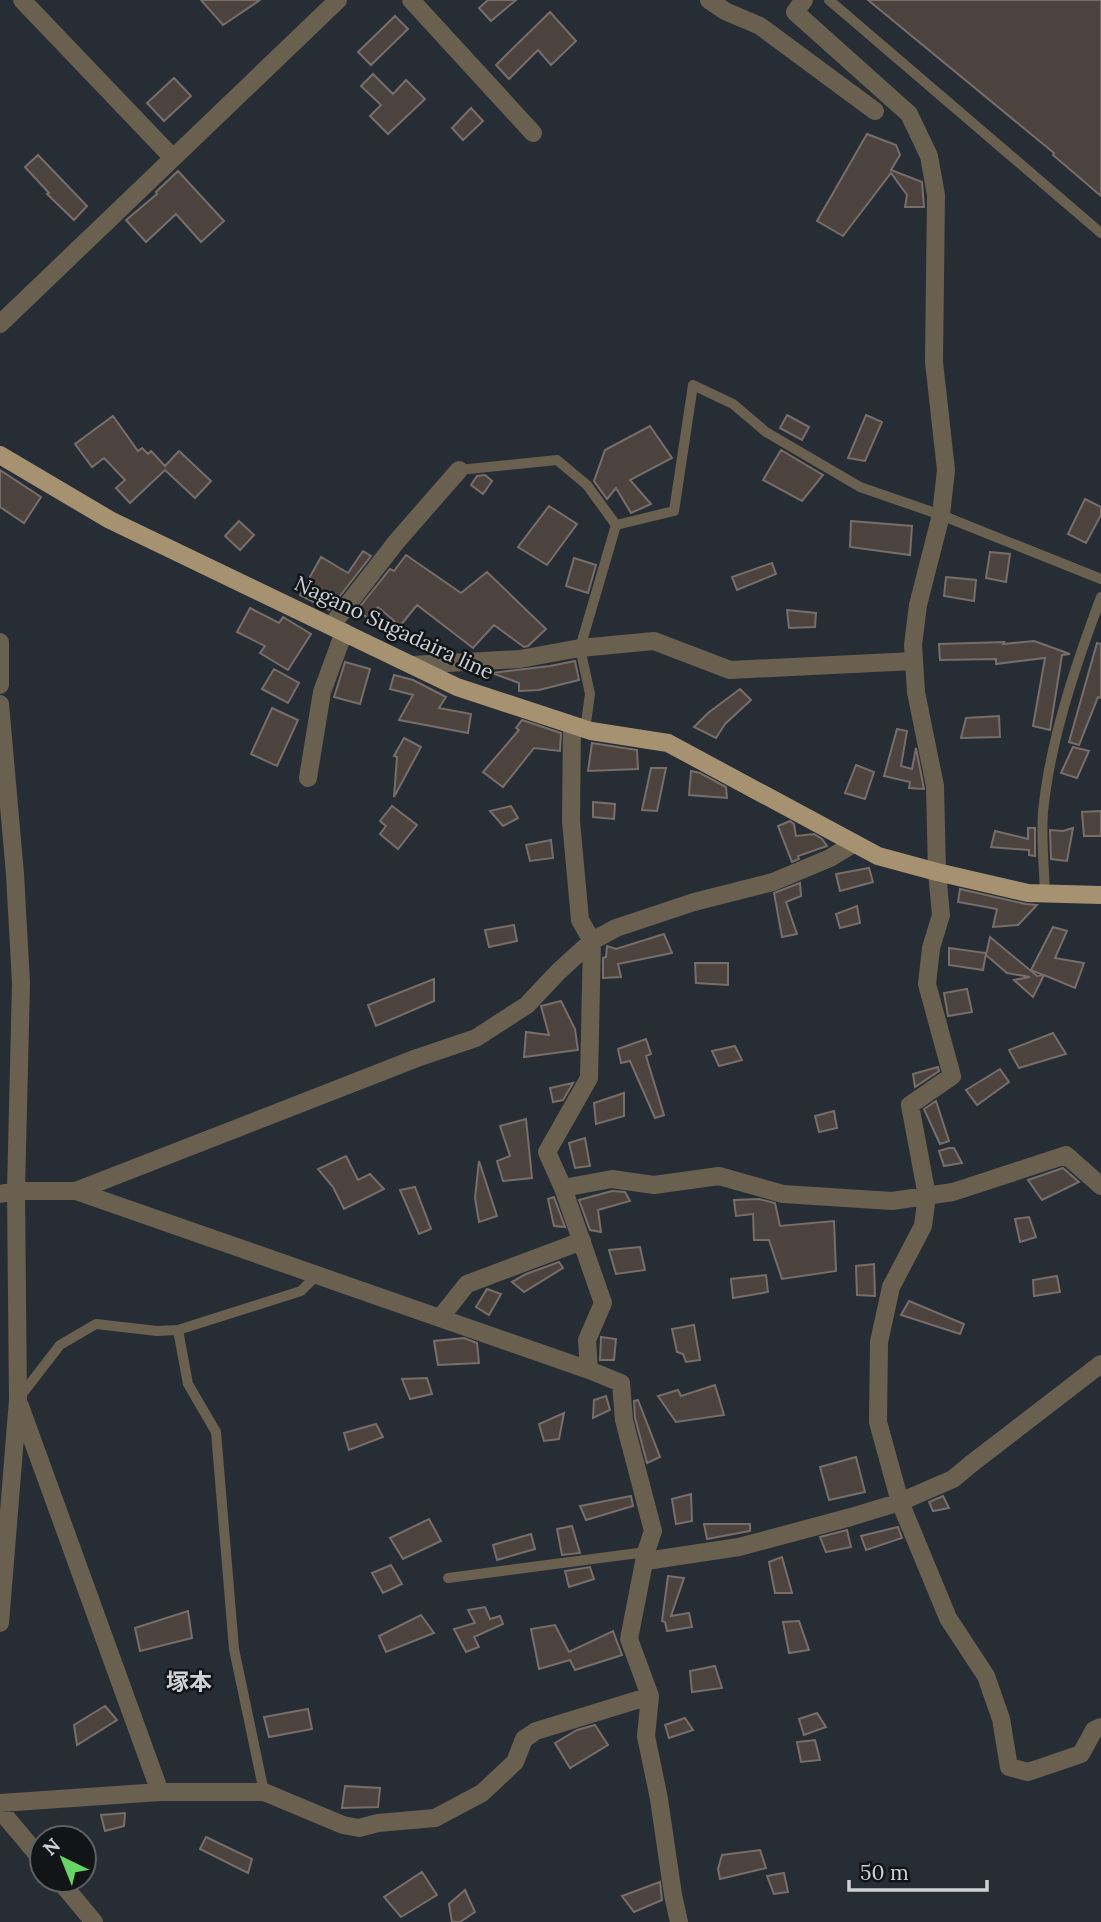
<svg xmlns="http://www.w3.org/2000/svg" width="1101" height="1922" font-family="Lora,'Noto Sans JP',serif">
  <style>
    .building { fill: #4c423e; stroke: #776d69; stroke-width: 2 }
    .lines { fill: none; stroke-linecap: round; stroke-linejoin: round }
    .lane { stroke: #6a6050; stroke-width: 10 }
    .street { stroke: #6a6050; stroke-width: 18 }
    .primary { stroke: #a69271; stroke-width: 18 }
    .labels { text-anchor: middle; stroke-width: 5; stroke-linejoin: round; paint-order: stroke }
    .street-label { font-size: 21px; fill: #ced2d6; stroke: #121518 }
    .neighbourhood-label { font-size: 23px; font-weight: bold; fill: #ced2d6; stroke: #121518 }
  </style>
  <rect width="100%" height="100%" fill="#272d34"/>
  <path class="building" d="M201,0h59l-37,25z
    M488,0h28l-25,21 -12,-13z
    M868,0h233v196l-48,-41 1,-2z
    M550,12l26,29 -25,24 -13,-15 -29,29 -13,-14z
    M395,16l13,13 -37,36 -13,-13z
    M373,74l20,20 13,-14 19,19 -37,35 -18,-18 11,-11 -20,-19z
    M174,78l17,18 -27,25 -17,-18z
    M471,108l12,13 -20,19 -11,-12z
    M867,134l29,11 4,10 -9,15 31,12 2,25h-19l2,-12 -16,-22 -48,63 -26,-15z
    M38,155l49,51 -13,14 -27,-26 2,-1 -24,-26z
    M178,171l46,50 -23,21 -25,-28 -30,28 -20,-22 31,-26 -1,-2z
    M787,415l22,12 -7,13 -22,-12z
    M866,415l16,7 -17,39 -17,-3z
    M113,416l25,35 4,-3 6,6 3,-3 14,15 14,-15 32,30 -16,17 -30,-28 -35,33 -14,-15 9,-8 -21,-22 -12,9 -17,-23z
    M650,426l22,32 -42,22 21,24 -20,9 -15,-25 -9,11 -13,-18 11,-31z
    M781,450l42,25 -21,26 -39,-21z
    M0,470l41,27 -17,26 -24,-16z
    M485,475l7,6 -9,13 -12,-9 6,-9z
    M1085,499l16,8v8l-15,28 -18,-9z
    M549,506l28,18 -30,41 -29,-18z
    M239,521l15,14 -14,15 -15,-14z
    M851,521l61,5 -2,29 -60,-8z
    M363,551l8,5 -42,54 -29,-15 21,-38 27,16z
    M990,552l20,2 -4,28 -20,-4z
    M406,555l55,38 26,-21 59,57 -18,17 -4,1 -30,-22 -21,23 -56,-43 -17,21 -22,-19 -11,11 -9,-9 32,-40 4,2z
    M574,558l22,7 -8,28 -22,-7z
    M772,563l4,11 -39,16 -5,-13z
    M946,577l30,3 -2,21 -30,-5z
    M250,608l29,15 4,-6 28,17 -23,36 -28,-17 5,-7 -28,-14z
    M787,610l29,3 -1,14 -26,1z
    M1034,641l36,13 -8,1 -12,75 -17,-4 12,-68 -49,6v-5l-56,1 -1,-16 65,-2 -1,2z
    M1097,643l4,1v54l-3,-1 -19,48 -10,-3z
    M575,661l4,19 -40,10 -20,1v-8l-27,-10 58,-7z
    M345,662l25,7 -10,35 -26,-7z
    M274,669l25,14 -11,20 -26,-14z
    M394,675l19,5 33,17 -7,11 32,6 -3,19 -69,-13 14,-25 -23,-6z
    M740,689l11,11 -26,24 -9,14 -22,-11 14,-14z
    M272,708l26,12 -21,46 -26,-12z
    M999,716l1,21 -39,1 5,-20z
    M522,720l39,13 -1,18 -26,-3 -31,39 -20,-15 36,-42 -3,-2z
    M897,729l10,2 -6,35 11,3 4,-21 8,41 -15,-1 1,-6 -26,-6z
    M404,738l17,9 -27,50 3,-40 -3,-1z
    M592,743l45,7 1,19 -50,2z
    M1073,747l16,4 -12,27 -16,-5z
    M856,765l18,7 -9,27 -20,-6z
    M651,768h15l-9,43 -15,-1z
    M691,771l9,2 26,14 1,11 -38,-3z
    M593,802l22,2 -1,15 -21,-2z
    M392,806l25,19 -19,24 -18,-15 6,-8 -6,-5z
    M511,806l7,12 -15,8 -13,-15z
    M1101,811v25h-17l-2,-24z
    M790,821l4,3 2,12 18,-2 8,5 5,7 -29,10 1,3 -7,3 -14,-36z
    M1028,828h7v28l-6,-1v-5l-38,-3 4,-16 33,8z
    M1073,828l-6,33 -16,-2 -1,-29 13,1z
    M551,840l2,18 -23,3 -4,-16z
    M869,868l4,14 -33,9 -4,-17z
    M800,883l1,13 -15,6 11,32 -15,3 -8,-44z
    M960,889l66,15 11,1 -19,20 -25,2 4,-18 -39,-7z
    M857,906l3,17 -20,5 -4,-14z
    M514,925l3,16 -28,6 -4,-17z
    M1053,927l14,4 -12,27 29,5 -9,25 -31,-13 -11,22 -19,-17 16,-3 -23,-4 -21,-18 4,-18 47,39 6,-1 -12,-5z
    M664,934l8,19 -54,11 3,13 -18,1v-20l3,-1 1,-11 9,3z
    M949,948l37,5 -3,17 -34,-5z
    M695,963h33v22l-32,-2z
    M434,979v22l-58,25 -8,-21z
    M967,989l5,23 -24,4 -4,-23z
    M561,1001l14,28 3,21 -54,7 2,-25 23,3 -8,-29z
    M1053,1033l13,21 -47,14 -10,-18z
    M646,1039l5,15 -5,2 18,59 -9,3 -25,-57 -9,2 -3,-14z
    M735,1046l7,14 -23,6 -7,-15z
    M938,1067l1,4 -24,16 -2,-13z
    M1000,1069l9,13 -32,23 -11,-15z
    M573,1083l-10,17 -10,2 -3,-14z
    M624,1093v23l-28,8 -2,-21z
    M936,1101l13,40 -9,3 -16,-35z
    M834,1111l3,17 -18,4 -4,-16z
    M526,1119l6,59 -29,3 -6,-20 13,-5 -10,-30z
    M585,1138l5,28 -15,2 -6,-25z
    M949,1148h5l8,15 -18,3 -5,-15z
    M346,1156l12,24 12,-6 14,15 -40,20 -11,-22 -15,-18z
    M479,1161l18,55 -18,6 -4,-24z
    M1063,1168l16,14 -37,18 -14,-20z
    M415,1187l16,42 -12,5 -19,-44z
    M612,1191l13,1 5,9 -32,9 3,22 -11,-2 -11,-30z
    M554,1197l11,30 -11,-1 -6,-27z
    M759,1199l16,4 5,23 54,-5 2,50 -54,8 -13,-39h-15l-1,-26 -17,2 -2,-16z
    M1029,1217l7,20 -16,5 -5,-23z
    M640,1247l5,23 -29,4 -7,-24z
    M559,1262l4,6 -39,24 -12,-10 14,-8z
    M874,1264l1,32 -18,-1 -1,-29z
    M766,1275l2,17 -35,6 -2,-19z
    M1057,1276l3,16 -26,4 -1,-16z
    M487,1289l14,5 -12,21 -13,-8z
    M909,1301l55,23 -4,10 -59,-19z
    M694,1325l6,35 -14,2 -3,-8 -6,-2 -5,-23z
    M601,1337l15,2 -2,21h-14z
    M464,1338l13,5 2,20 -41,2 -4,-24z
    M427,1378l5,16 -22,5 -8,-20z
    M715,1385l9,30 -48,7 -18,-26 20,-6 3,6z
    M606,1396l4,14 -17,8 1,-18z
    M638,1400l22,57 -13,6 -12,-45 -1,-17z
    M564,1413l-5,26 -15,2 -5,-17z
    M376,1424l7,13 -34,13 -5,-17z
    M856,1457l9,35 -36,8 -9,-33z
    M691,1494l1,27 -16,3 -4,-25z
    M631,1496l2,10 -47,14 -6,-14z
    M943,1496l6,12 -16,3 -4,-9z
    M429,1519l12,22 -38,18 -13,-21z
    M704,1524h46v7l-43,8z
    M572,1526l8,27 -18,2 -5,-26z
    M898,1527l4,11 -36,12 -5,-14z
    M847,1530l4,17 -25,5 -6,-15z
    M531,1534l4,15 -38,11 -4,-15z
    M782,1557l10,36h-17l-6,-31z
    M391,1565l11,19 -19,9 -11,-20z
    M590,1567l4,12 -25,8 -4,-16z
    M668,1576l16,2 -13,38 18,-3 3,14 -25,4 -2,-9 -3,-1z
    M485,1607l5,12 10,-3 3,8 -29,13 5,10 -13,5 -12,-23 21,-6 -7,-13z
    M188,1611l4,27 -52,13 -5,-23z
    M421,1615l13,18 -48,19 -7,-16z
    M799,1621l10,29 -20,3 -6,-31z
    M555,1625l14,27 44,-21 9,24 -47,15 -5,-10 -31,9 -8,-40z
    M715,1666l7,22 -30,4 -2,-21z
    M105,1706l12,14 -40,25 -3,-20z
    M308,1709l4,20 -43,8 -5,-20z
    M817,1713l9,14 -22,8 -5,-16z
    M685,1718l8,12 -24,8 -4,-13z
    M595,1725l13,20 -38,23 -15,-25 22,-13z
    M815,1740l5,20 -19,2 -4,-20z
    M345,1786l35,2 -2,19 -36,1z
    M125,1813l-1,13 -19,5 -4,-16z
    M206,1837l46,22 -4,14 -48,-24z
    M760,1850l6,18 -46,11 -2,-10 4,-14z
    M422,1872l15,23 -36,22 -17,-20z
    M784,1873l4,19 -14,2 -7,-18z
    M660,1882l2,18 -28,12 -12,-16z
    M465,1890l10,22 -15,10h-8l-3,-18z"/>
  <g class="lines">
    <path class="lane" d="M829,0l272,233
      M459,470l98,-10 30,25 29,40
      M585,730l5,-36 -10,-46 36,-123 58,-14 19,-126 40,19 33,28 94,55 81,28 160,64
      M1045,893c-1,-26 -4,-55 -2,-81 7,-72 33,-148 58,-215
      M178,1330l10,54 28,48 18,217 30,143
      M19,1398l41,-53 36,-21 61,7 21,-1 123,-39 16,-16
      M448,1578l198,-26"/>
    <path class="street" d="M22,0l151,158
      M411,0l122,133
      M709,0l16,11 35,15 115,85
      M804,0l-9,12 114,102 20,42 7,39 -2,167 12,108 -5,45 -23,90 -5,40 3,47 19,94 2,86 4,43 -10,33 -4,36 25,92 -42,29 17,91 -4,30 -32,61 -12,55 -1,80 22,80 48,116 38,58 15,43 8,48 19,5 53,-18 13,-24 7,-3
      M0,324l338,-324
      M331,626l66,-85 62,-71
      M0,642v43
      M412,665l108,-6 60,-11 74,-7 76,29 184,-9
      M0,704l15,170 6,109 -5,208 2,209 -18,223
      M572,726l-1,95 9,99 12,21 -3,137 -42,74 16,36 40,115 -16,37 2,30
      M308,778l14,-86 22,-60
      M563,1188l49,-9 42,6 65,-9 64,18 109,7 61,-9 113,-37 35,31
      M76,1191l341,-133 59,-20 51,-33 31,-33 34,-31 24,-13 78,-26 79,-20 57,-24 23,-14
      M0,1194l16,-3h60l513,179 32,13 3,37 29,111 -7,21 -17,87 21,57 -4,40 13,63 14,96 6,27
      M440,1318l27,-34 115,-43
      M20,1406l140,386
      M646,1561l93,-14 112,-30 49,-15 53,-23 18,-15 130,-100
      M0,1803l160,-11h104l79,33 16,3 19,-5 57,-5 47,-25 33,-31 9,-23 12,-8 114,-35
      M0,1810l42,50
      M59,1880l35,42"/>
    <path class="primary" d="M0,455l110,65 347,167 134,44 77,12 210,113 59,16 91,21 73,2"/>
  </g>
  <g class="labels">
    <g class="street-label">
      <text transform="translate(394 628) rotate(25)" y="7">Nagano Sugadaira line</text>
    </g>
    <g class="neighbourhood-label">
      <text x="189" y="1690">塚本</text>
    </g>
  </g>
  <g transform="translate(63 1859) rotate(317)"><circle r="33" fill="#121518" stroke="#5d6164" stroke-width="2"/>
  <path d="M0-5L12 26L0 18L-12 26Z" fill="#66d466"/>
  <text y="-10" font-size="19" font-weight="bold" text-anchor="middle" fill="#ced2d6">N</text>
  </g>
  <path d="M849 1880v10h138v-10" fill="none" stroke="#ced2d6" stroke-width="3.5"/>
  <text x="860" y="1880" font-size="21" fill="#ced2d6" stroke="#121518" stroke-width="5" paint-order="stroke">50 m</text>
</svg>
